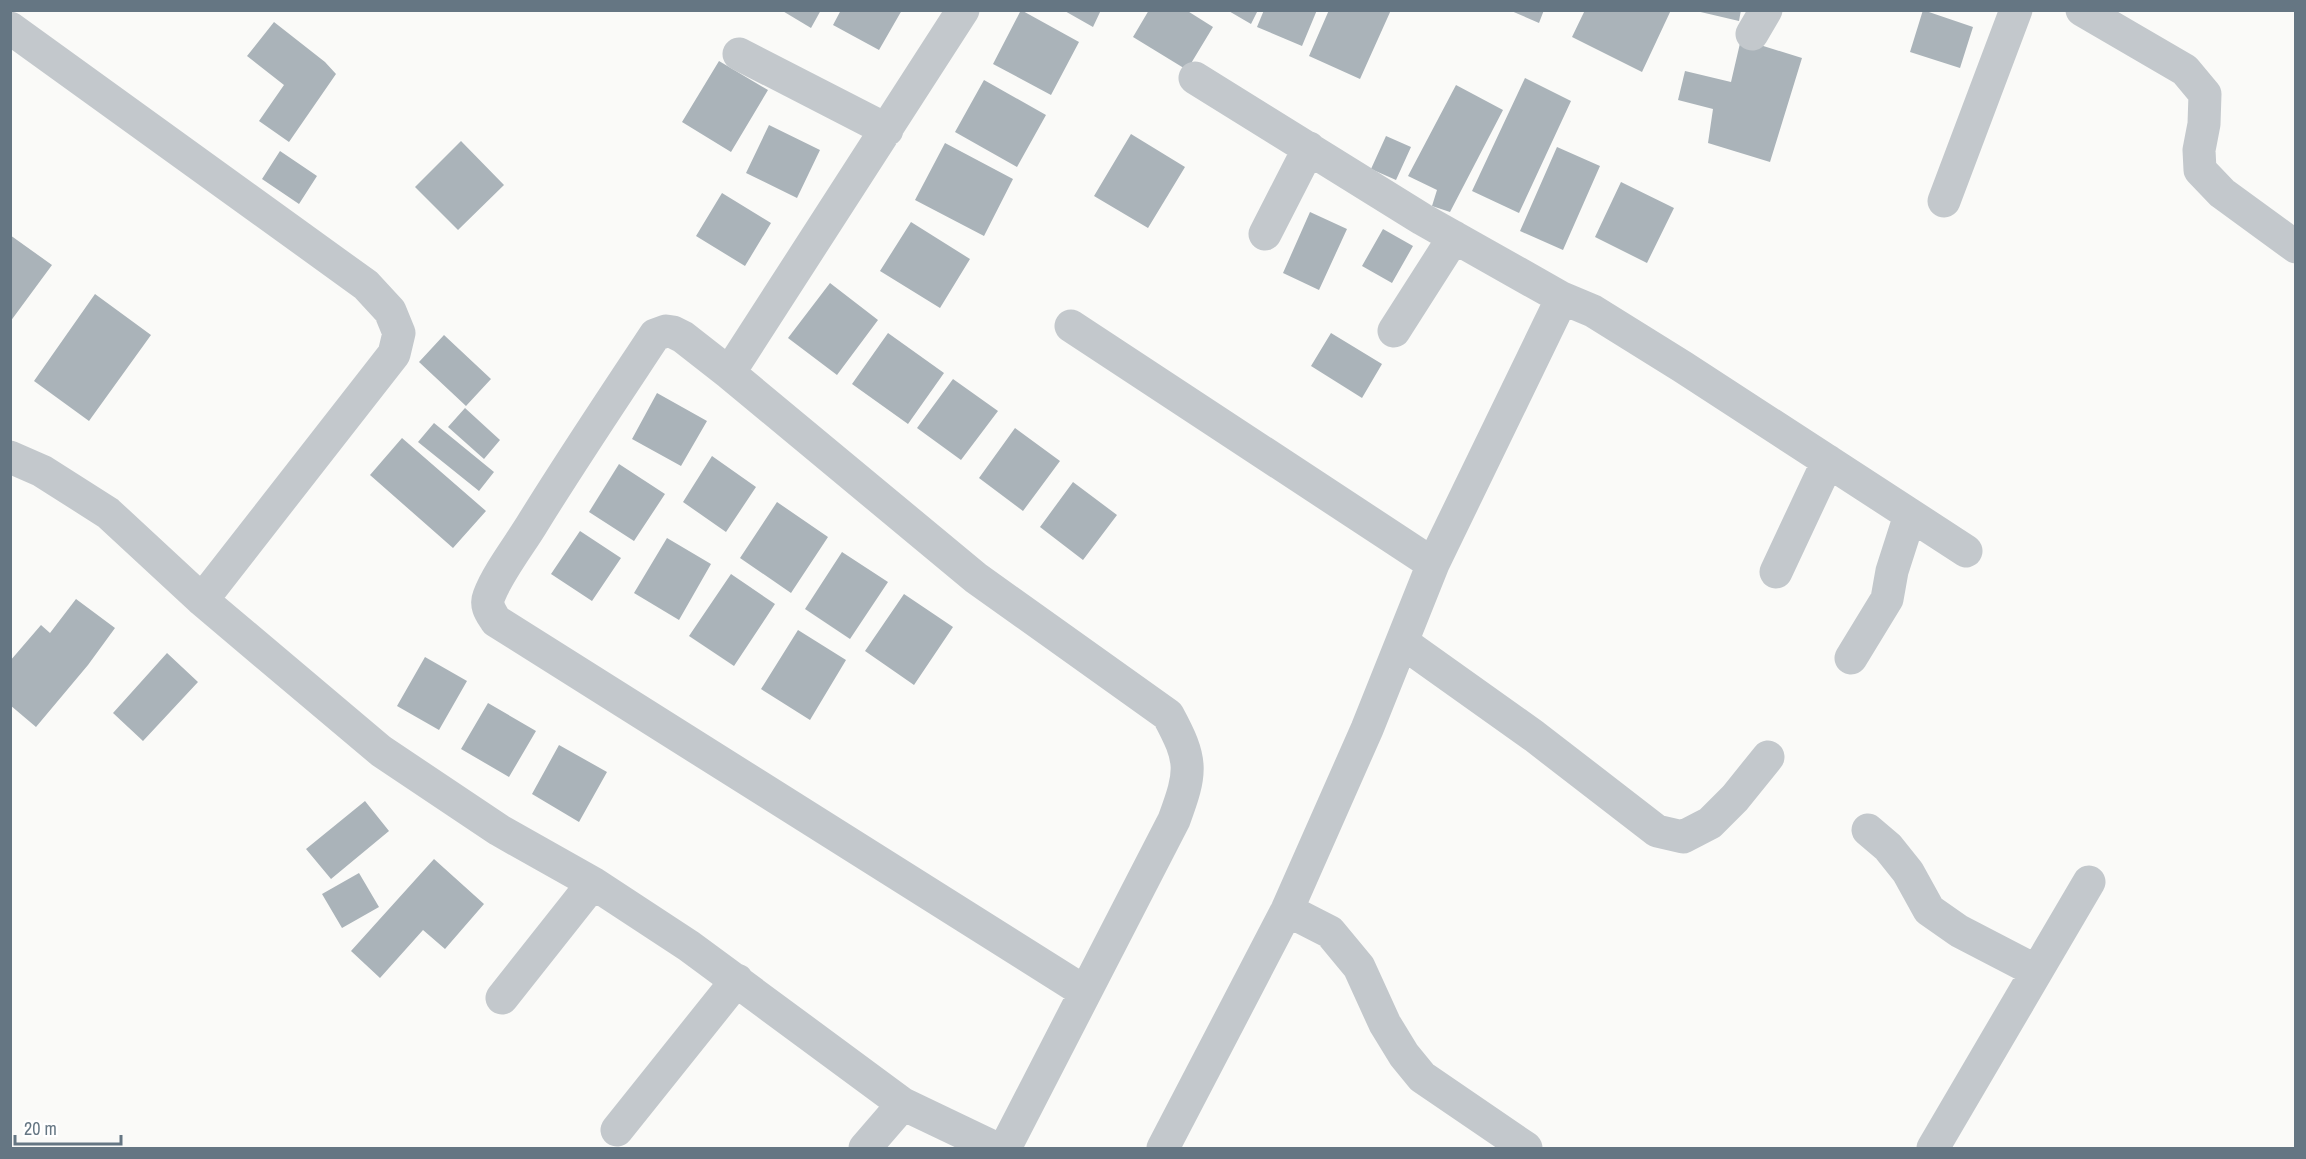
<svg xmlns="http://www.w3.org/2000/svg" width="2306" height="1159" font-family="'Archivo Narrow',sans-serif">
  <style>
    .building { fill: #aab3b9 }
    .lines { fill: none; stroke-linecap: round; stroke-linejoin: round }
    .minor { stroke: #c3c8cc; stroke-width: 33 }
  </style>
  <rect width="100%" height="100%" fill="#fafaf8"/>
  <path class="building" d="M781,10h40l-10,18z
    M841,10h61l-23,40 -46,-25z
    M1021,10l58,32 -28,53 -58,-31z
    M1063,10h38l-8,17z
    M1149,10h37l27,17 -26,43 -54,-33z
    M1227,10h31l-7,14z
    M1264,10h53l-15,36 -45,-19z
    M1329,10h62l-31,69 -51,-23z
    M1509,10h35l-5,13z
    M1585,10h86l-29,62 -70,-35z
    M1692,10h49l-2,11z
    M1923,10l50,17 -13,41 -50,-16z
    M274,22l51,40 11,12 -47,68 -30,-21 25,-36 -37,-29z
    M1741,39l61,19 -32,104 -62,-19 5,-34 -35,-9 7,-29 46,11z
    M719,61l49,29 -37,62 -49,-30z
    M1525,78l46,23 -52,112 -47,-22z
    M984,80l62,35 -29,52 -62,-35z
    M1456,85l47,25 -53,102 -18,-6 5,-16 -29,-14z
    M769,125l51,25 -23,48 -51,-25z
    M1131,134l54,33 -37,61 -54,-32z
    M1386,136l25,11 -15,33 -25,-11z
    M461,141l43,44 -46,45 -43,-43z
    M945,143l68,36 -29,57 -69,-36z
    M1557,147l43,19 -37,84 -43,-19z
    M280,151l37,25 -18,28 -37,-25z
    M1621,182l53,26 -27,55 -52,-26z
    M722,193l49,30 -26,43 -49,-30z
    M1310,212l37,17 -28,61 -36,-17z
    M911,222l59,37 -30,49 -60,-37z
    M1383,229l30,17 -21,37 -30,-17z
    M10,235l42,30 -42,57z
    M830,283l48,37 -41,55 -49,-37z
    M95,294l56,41 -62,86 -55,-40z
    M888,333l56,40 -36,51 -56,-40z
    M1331,333l51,31 -20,34 -51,-32z
    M444,335l47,44 -25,27 -47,-44z
    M953,379l45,32 -37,49 -44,-32z
    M657,393l50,28 -26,45 -49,-27z
    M465,408l35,32 -16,19 -36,-32z
    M434,423l60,49 -15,19 -61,-49z
    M1015,428l45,33 -37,50 -44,-33z
    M402,438l84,73 -33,37 -83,-73z
    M712,456l44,31 -30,45 -43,-30z
    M619,464l46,30 -31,47 -45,-29z
    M1073,482l44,33 -34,45 -43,-33z
    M777,502l51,35 -37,56 -51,-35z
    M580,531l41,27 -29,43 -41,-27z
    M667,538l44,26 -32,56 -45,-27z
    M842,552l46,30 -38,57 -45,-30z
    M731,574l44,30 -41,62 -45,-30z
    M904,594l49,33 -39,58 -49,-34z
    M76,599l39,29 -27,37 -52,62 -26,-22v-44l31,-36 9,8z
    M798,630l48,30 -36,60 -49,-31z
    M167,653l31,29 -55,59 -30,-28z
    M425,657l42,24 -28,49 -42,-24z
    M488,703l48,28 -27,46 -48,-28z
    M559,745l48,27 -28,50 -47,-28z
    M365,801l24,30 -58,48 -25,-30z
    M434,859l50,45 -39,45 -22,-19 -43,48 -29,-27z
    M359,873l20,34 -37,21 -20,-34z"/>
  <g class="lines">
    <path class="minor" d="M2082,10l103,60 20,24 -1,30 -5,26 1,20 22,23 74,54
      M10,28l356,257 24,26 9,22 -5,21 -192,246
      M1752,34l14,-24
      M739,54l148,76
      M1195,78l227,141 140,79
      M1944,201l72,-191
      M1265,234l44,-86
      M1071,326l362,238
      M1394,331l60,-94
      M729,373l234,-363
      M10,457l32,14 66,42 94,87 179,151 118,79 94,53 96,63 214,158 92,44
      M1776,572l52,-111
      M1402,642l132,94 123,95 26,6 27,-14 25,-25 33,-41
      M1851,658l36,-59 5,-28 18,-56
      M1868,830l20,17 20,25 21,38 30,21 77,40
      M1287,910l43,22 29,35 26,57 19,31 18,22 104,71
      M502,998l91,-115
      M617,1130l120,-150
      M865,1148l38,-44
      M1005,1148l169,-328c18,-49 19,-59 -6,-105l-192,-137 -247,-205 -46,-36 -10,-5 -7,-1 -11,4c-41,62 -82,123 -121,186 -13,22 -36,51 -45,75 -4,10 2,17 7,25l589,371
      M1163,1148l124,-238 80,-181 66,-165 129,-266 31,13 90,56 283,184
      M1933,1148l156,-266"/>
  </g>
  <rect width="2306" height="1159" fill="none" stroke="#657683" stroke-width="24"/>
  <path d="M15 1135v9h106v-9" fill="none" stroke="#657683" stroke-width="3"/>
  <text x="24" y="1135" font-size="18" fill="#657683" stroke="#ffffff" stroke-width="4.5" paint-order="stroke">20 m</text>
</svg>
